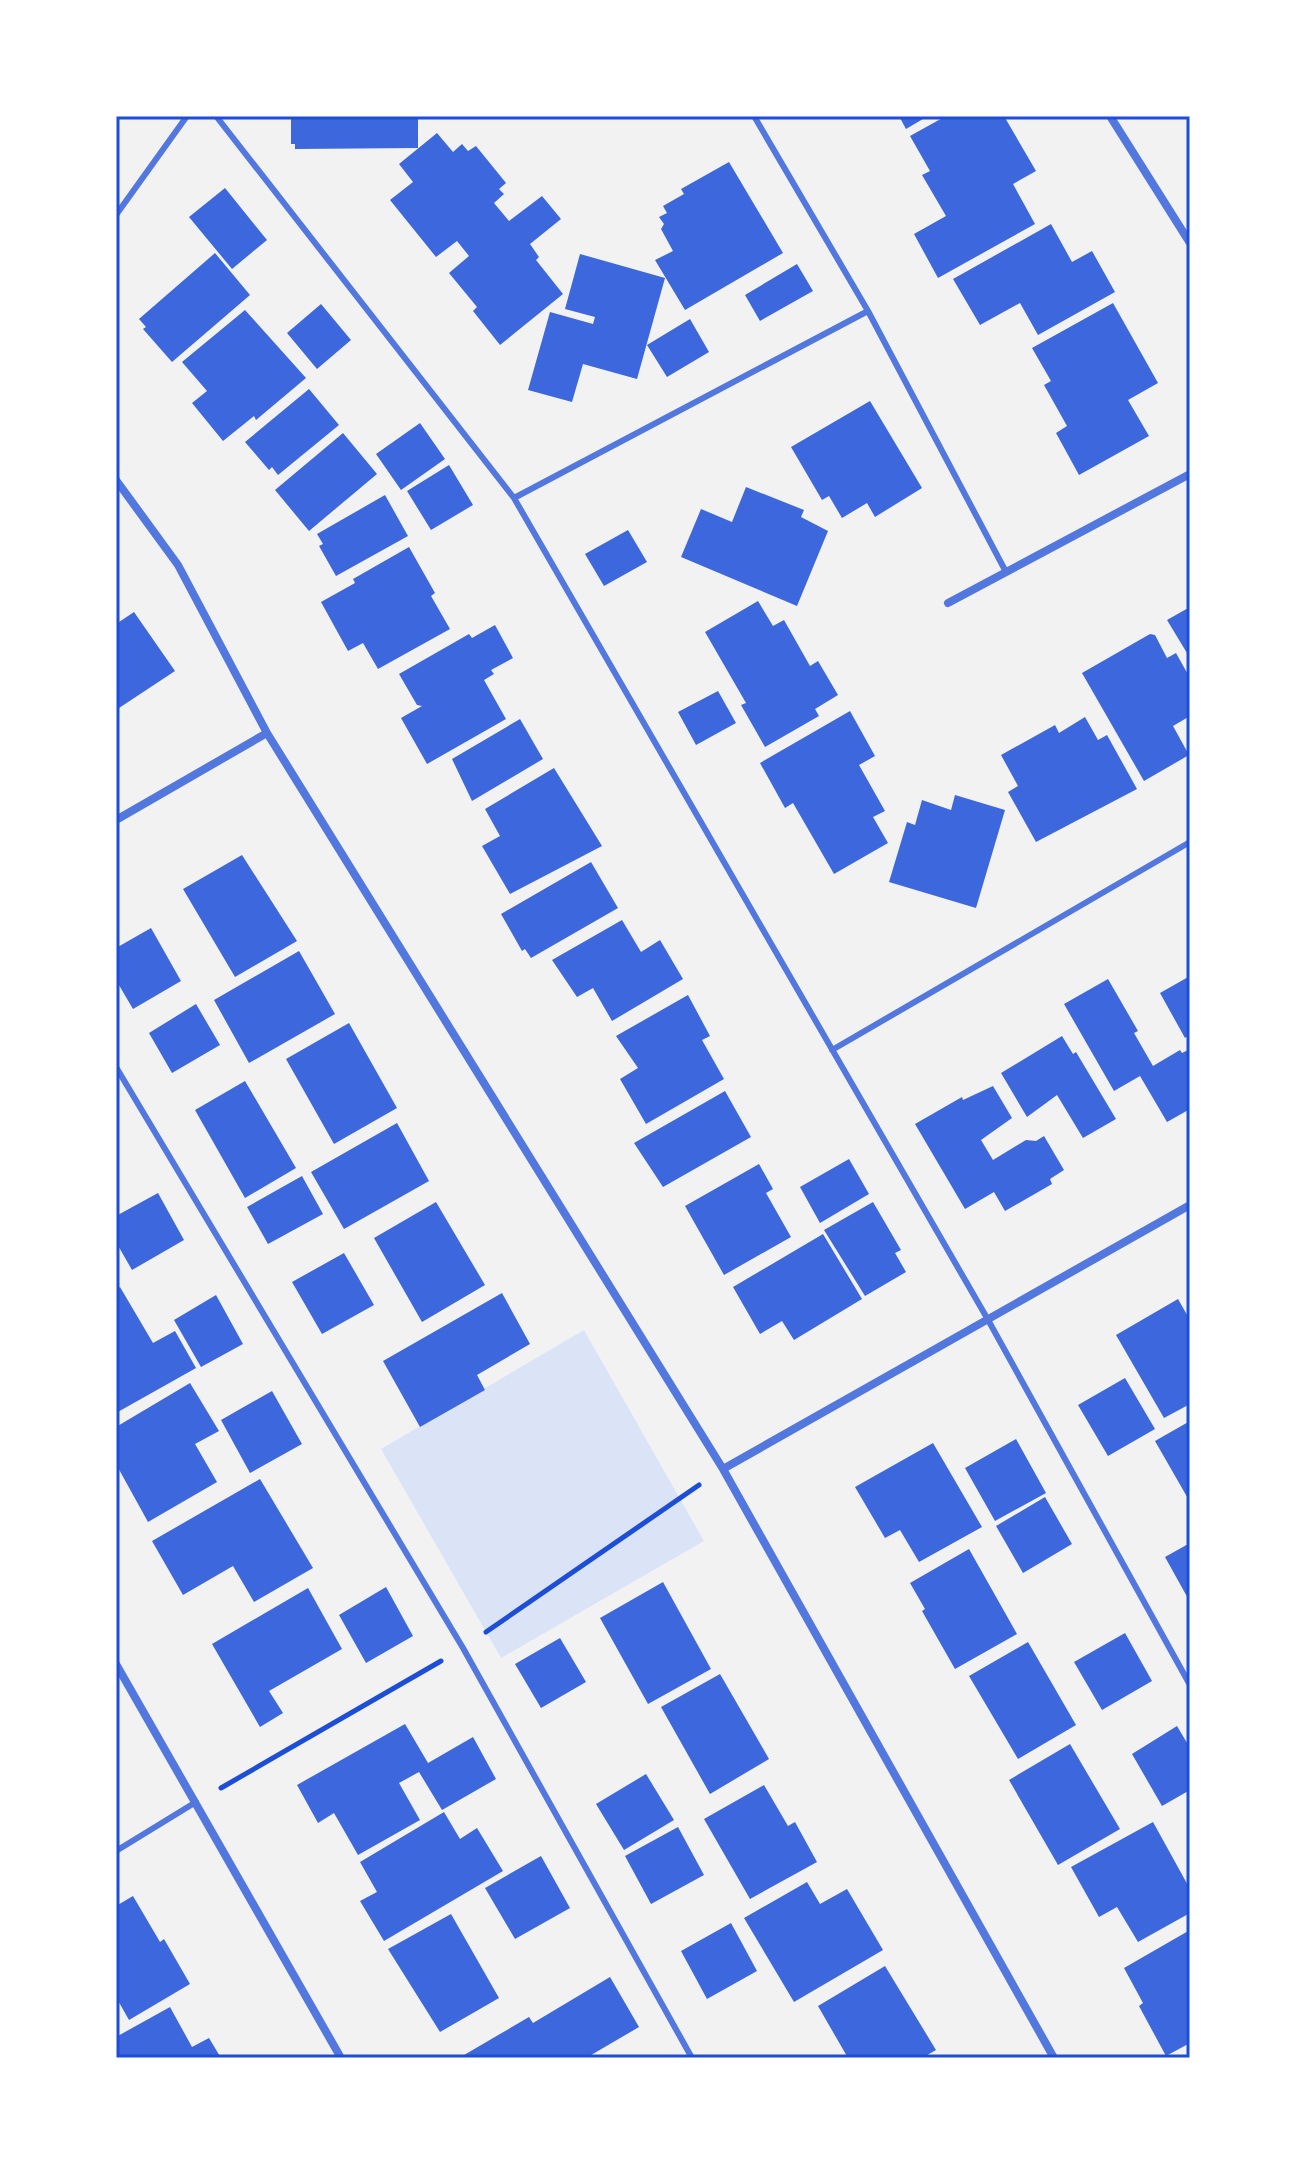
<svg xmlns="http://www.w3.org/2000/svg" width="1306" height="2174" font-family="'Fira Sans',sans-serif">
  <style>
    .green { fill: #dbe4f7 }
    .building { fill: #3d67dc }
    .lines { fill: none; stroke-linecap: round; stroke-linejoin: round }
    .path { stroke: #1d4ed8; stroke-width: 5 }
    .service { stroke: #5277de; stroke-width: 6 }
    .minor { stroke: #5277de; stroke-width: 8 }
    .neatline { fill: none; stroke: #1d4ed8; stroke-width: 3 }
  </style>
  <rect width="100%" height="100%" fill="#f2f2f2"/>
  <path class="green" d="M584,1330l120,211 -203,117 -120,-209z"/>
  <path class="building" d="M291,116h127v32l-123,1v-5h-4z
    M899,116h29l-22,13z
    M946,116h58l32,55 -23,13 22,40 -97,54 -24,-44 32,-18 -24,-41 8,-4 -20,-35z
    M437,133l16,19 9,-8 6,7 8,-5 30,37 -7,6 5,5 -10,9 15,18 33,-25 19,23 -31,25 9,13 -3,3 27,34 -63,51 -27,-34 4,-4 -28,-34 20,-17 -12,-15 -21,16 -46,-57 23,-18 -14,-18z
    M729,162l54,91 -98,57 -30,-50 18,-9 -12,-22 3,-5 -5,-7 8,-4 -4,-7 21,-12 -3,-5z
    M225,188l42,52 -35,29 -43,-52z
    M1051,224l21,38 20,-11 23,41 -77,43 -18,-32 -40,22 -27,-46z
    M215,253l35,42 -78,67 -29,-33 3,-2 -7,-8z
    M580,254l85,24 -28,101 -54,-15 -11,38 -44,-12 22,-78 43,12 2,-7 -30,-8z
    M797,264l16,27 -53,30 -15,-26z
    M1113,303l45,80 -30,17 21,36 -70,39 -23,-42 11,-7 -23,-41 7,-4 -19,-33z
    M321,304l30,36 -34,29 -30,-36z
    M245,310l61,68 -50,42 -2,-4 -31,25 -31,-38 15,-12 -25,-29z
    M690,319l19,33 -42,25 -20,-32z
    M309,389l30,36 -61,50 -6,-8 -3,3 -24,-28z
    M870,401l52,87 -47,29 -8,-14 -25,15 -13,-22 -7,4 -31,-53z
    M420,423l25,36 -44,31 -25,-36z
    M343,433l34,41 -68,57 -34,-41z
    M449,465l24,40 -42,25 -24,-39z
    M746,487l58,23 -3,7 27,14 -31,75 -116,-49 20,-48 31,13z
    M385,495l23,41 -72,40 -17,-30 4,-2 -6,-10z
    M628,530l19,32 -43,24 -19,-32z
    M409,547l26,46 -4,3 19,33 -72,40 -15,-26 -15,8 -27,-49 34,-19 -2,-4z
    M758,601l15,25 11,-6 26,46 8,-5 20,34 -23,14 4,7 -54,31 -24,-42 5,-2 -41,-71z
    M1190,607v51l-23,-38z
    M134,612l41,59 -59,39v-86z
    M495,625l18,33 -22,12 3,4 -10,6 22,39 -79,45 -26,-46 21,-12 -5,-1 -18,-31 70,-40 3,4z
    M1150,634l5,1 12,23 9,-5 14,25v38l-17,10 16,29 -45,26 -62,-108z
    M718,691l18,32 -40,22 -18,-33z
    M850,711l25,45 -16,9 26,46 -12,6 15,26 -54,31 -41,-71 -8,5 -25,-45z
    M1085,717l13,23 9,-5 30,54 -101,53 -28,-50 10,-6 -17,-31 54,-30 4,8z
    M520,719l23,40 -71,42 -20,-42z
    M554,768l48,78 -92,48 -28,-48 18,-10 -15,-27z
    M955,795l50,15 -29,98 -87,-26 18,-60 8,3 7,-25 29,10z
    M242,855l55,86 -62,36 -52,-88z
    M591,862l27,46 -87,50 -6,-9 -3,2 -21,-37z
    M622,920l19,32 19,-12 23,39 -71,42 -19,-33 -16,9 -25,-37z
    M151,928l30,53 -48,28 -17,-29v-32z
    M299,951l36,63 -86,49 -35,-63z
    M1190,976v59l-5,3 -25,-45z
    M1108,979l30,52 -4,2 19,33 27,-16 2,3 8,-4v60l-23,13 -27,-46 -26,15 -50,-87z
    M688,995l22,41 -8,4 22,39 -78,45 -26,-45 18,-11 -22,-32z
    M196,1004l24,41 -48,28 -23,-40z
    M349,1023l48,85 -63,36 -48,-85z
    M1062,1036l11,18 3,-2 40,67 -33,19 -26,-43 -30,22 -26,-44z
    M245,1081l51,87 -51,30 -50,-88z
    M993,1086l19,32 -31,22 12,20 33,-20 10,1 8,-5 20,34 -14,9 2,5 -47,27 -11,-19 -29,17 -50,-85 47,-27 1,3z
    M725,1091l26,46 -88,50 -29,-44z
    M397,1123l32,58 -85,48 -33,-57z
    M849,1159l20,35 -49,29 -20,-36z
    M759,1164l14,25 -7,4 25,44 -67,38 -39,-69z
    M302,1176l21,38 -55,30 -21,-37z
    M158,1193l26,47 -52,30 -16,-28v-26z
    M436,1202l49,83 -63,37 -48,-84z
    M873,1202l28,48 -6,3 11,19 -41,24 -41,-66z
    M823,1234l39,65 -68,41 -12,-19 -22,13 -27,-47z
    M344,1253l30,52 -52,29 -30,-52z
    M120,1287l33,56 22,-12 21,37 -80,45v-124z
    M502,1293l28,51 -53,31 8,15 -65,37 -37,-66z
    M216,1295l27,49 -42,23 -27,-47z
    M1178,1299l12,21v84l-26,14 -48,-83z
    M1125,1378l30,51 -47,27 -30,-51z
    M190,1383l29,48 -24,13 22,38 -69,40 -32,-58v-37z
    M272,1391l30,53 -52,29 -29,-53z
    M1190,1421v81l-35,-61z
    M1016,1439l30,54 -51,28 -30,-53z
    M933,1443l49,84 -63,35 -19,-32 -15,8 -30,-51z
    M260,1479l53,89 -59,34 -21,-36 -50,29 -31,-54z
    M1045,1497l27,47 -49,29 -27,-47z
    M1190,1543v59l-25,-45z
    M969,1549l48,85 -62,35 -33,-58 3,-2 -15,-26z
    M663,1582l48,87 -63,35 -48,-86z
    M386,1587l27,49 -47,27 -27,-48z
    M308,1588l34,61 -73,42 14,22 -23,14 -48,-83z
    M1125,1633l27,48 -50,29 -28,-48z
    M560,1638l26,44 -45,26 -26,-44z
    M1028,1642l48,83 -58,34 -49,-83z
    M720,1674l49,85 -59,35 -49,-87z
    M405,1724l23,39 45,-26 23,42 -54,31 -23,-38 -20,11 21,37 -62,35 -24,-42 -16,10 -21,-38z
    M1177,1726l13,22v42l-28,16 -30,-52z
    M1070,1744l50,85 -62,36 -49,-85z
    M646,1774l28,46 -50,30 -28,-46z
    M764,1785l24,41 7,-4 22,40 -67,37 -46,-80z
    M444,1812l16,27 17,-11 26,43 -119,70 -24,-40 17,-9 -17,-30z
    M1153,1822l37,67v24l-52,29 -21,-35 -18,10 -28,-50z
    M678,1827l26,48 -53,29 -26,-48z
    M541,1856l29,52 -55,31 -30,-51z
    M807,1882l13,22 27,-15 36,61 -89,52 -50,-84z
    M133,1896l27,46 4,-3 26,45 -61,36 -13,-23v-91z
    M451,1914l48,84 -59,34 -52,-83z
    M731,1923l26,48 -50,28 -26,-48z
    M1190,1930v113l-24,13 -27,-50 4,-3 -19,-35z
    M885,1966l51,84 -14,8h-74l-30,-52z
    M610,1977l29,50 -53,31h-127l70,-41 4,6z
    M170,2007l22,40 17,-9 12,20h-105v-21z"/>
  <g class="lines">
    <path class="path" d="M486,1632l213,-147
      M221,1788l220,-127"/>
    <path class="service" d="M216,116l298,382 473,820 203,367
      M754,116l114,195 138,261
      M116,215l71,-99
      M514,498l354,-187
      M832,1050l358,-208
      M116,1067l347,581 229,410
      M116,1851l80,-49"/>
    <path class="minor" d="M1110,116l80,127
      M116,480l62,85 89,168 456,736 331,589
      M948,603l242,-129
      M116,820l151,-87
      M723,1469l467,-264
      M116,1664l225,394"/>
  </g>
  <rect width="1306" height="2174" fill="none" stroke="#ffffff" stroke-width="236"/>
  <rect x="118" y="118" width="1070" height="1938" class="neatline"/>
</svg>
